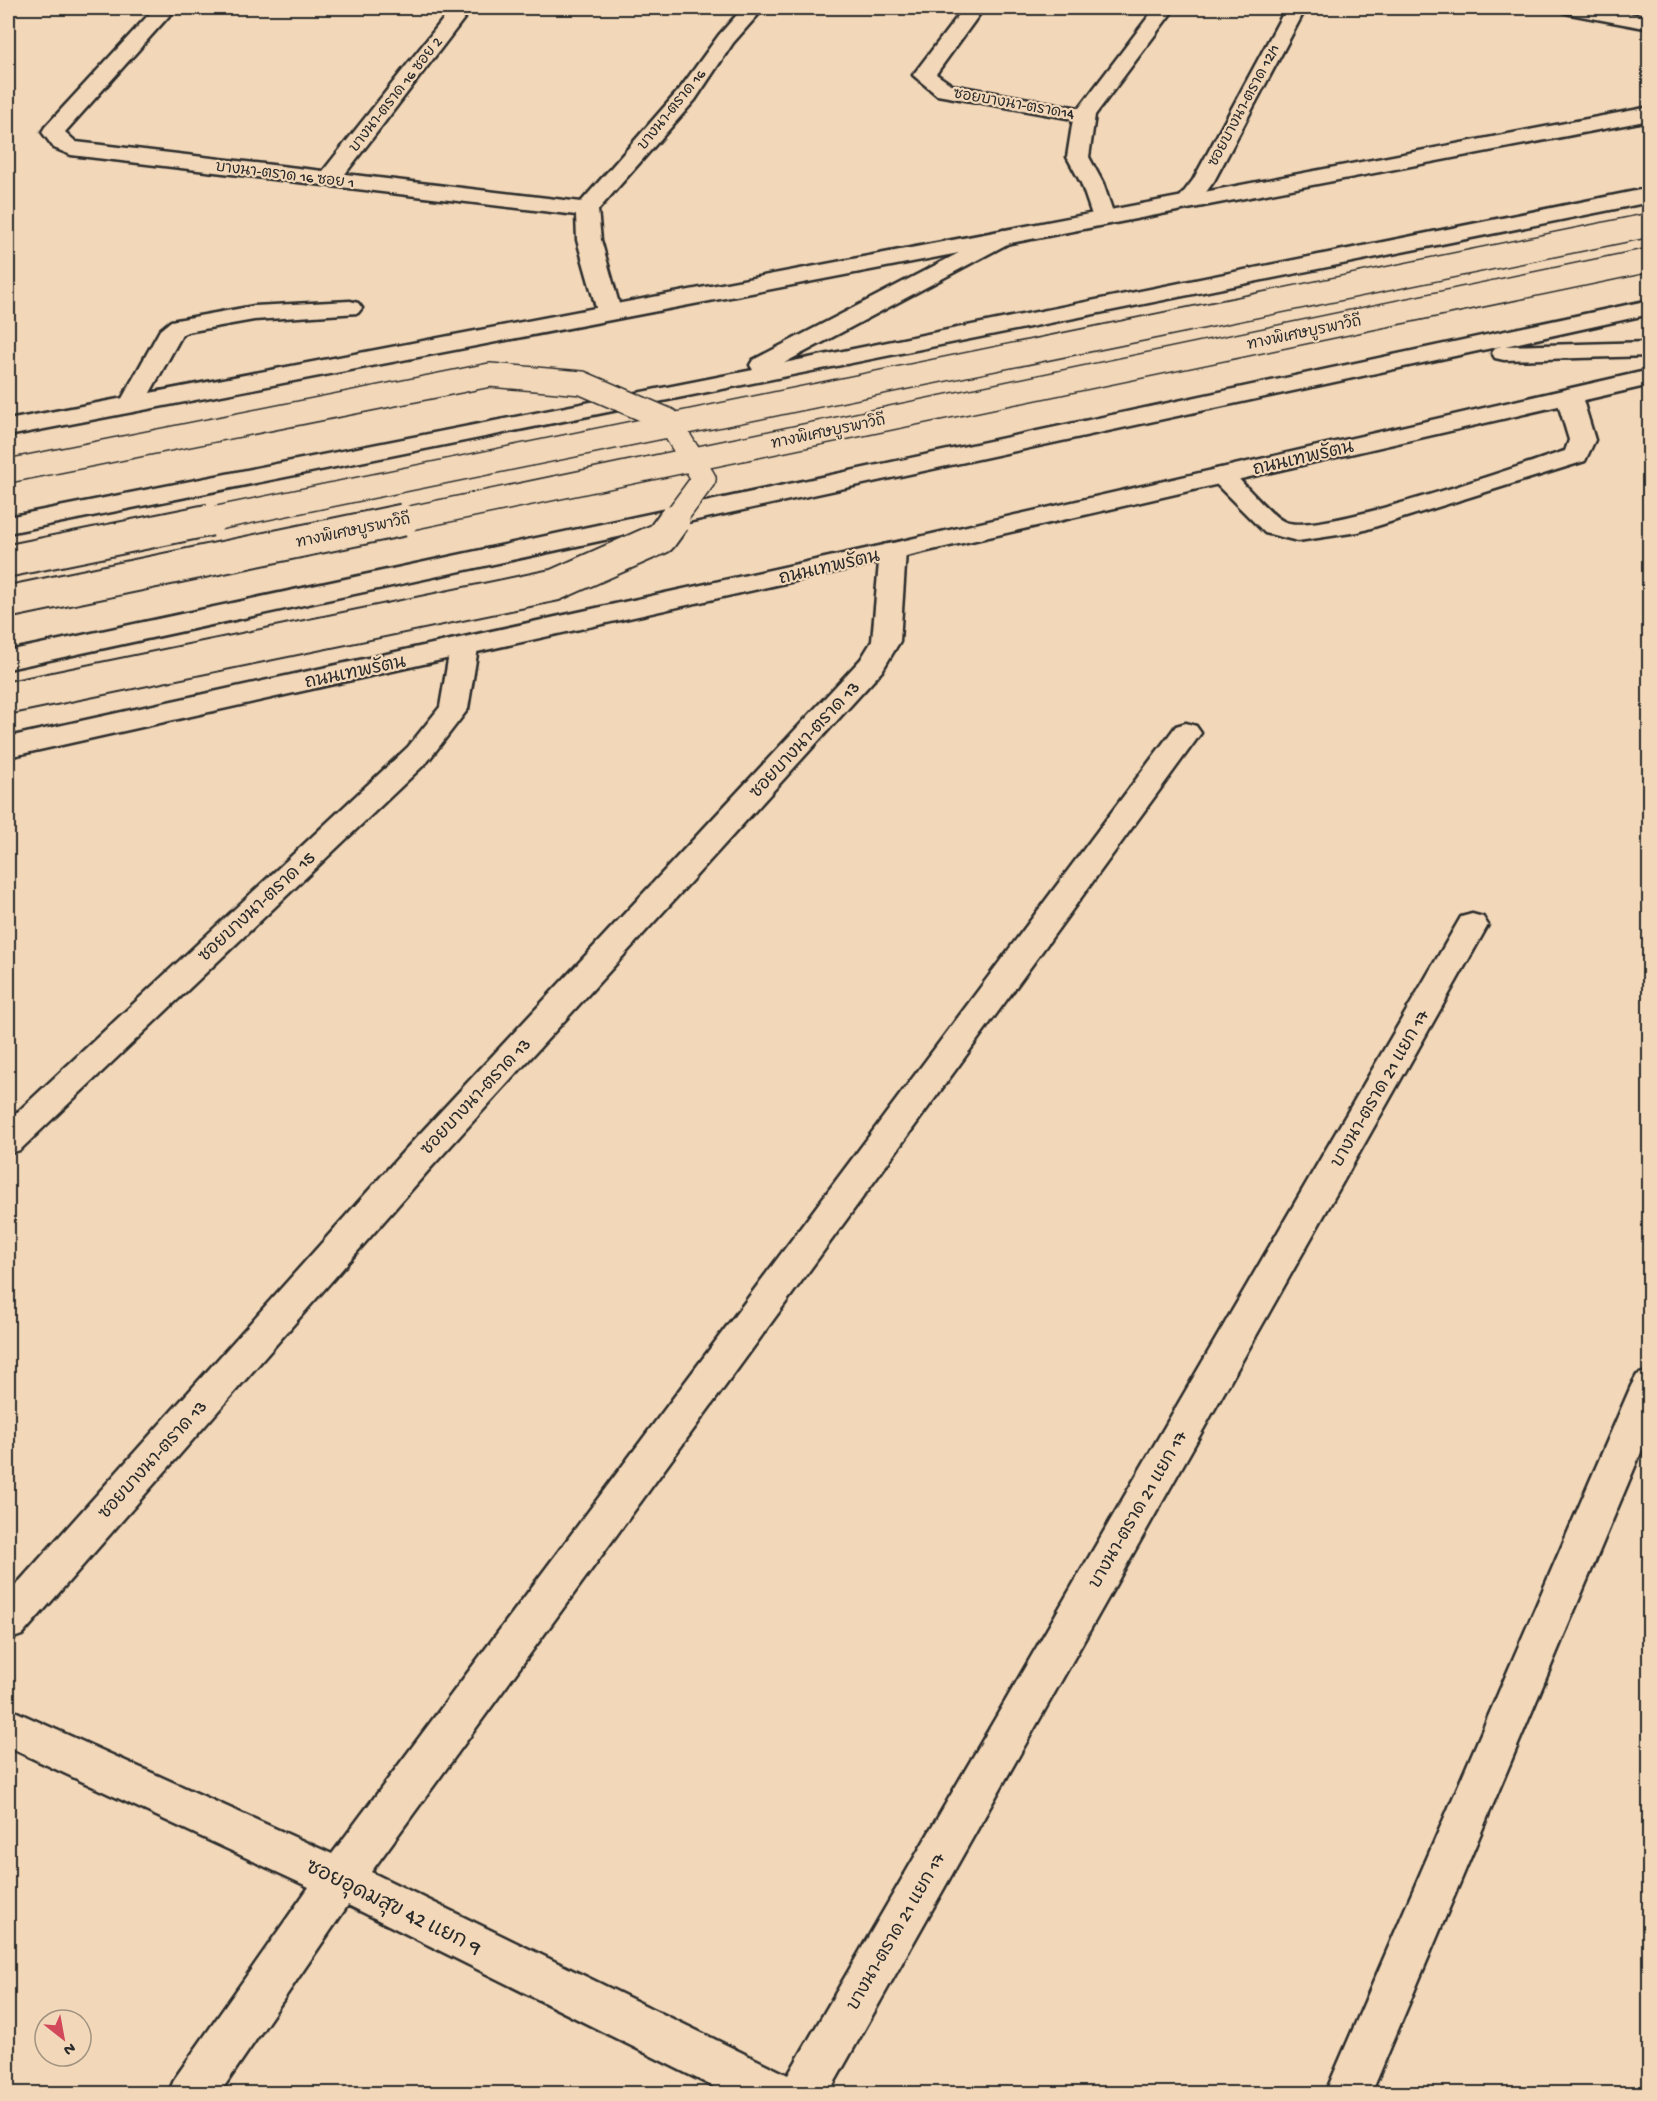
<svg xmlns="http://www.w3.org/2000/svg" width="1657" height="2101" font-family="'Gochi Hand','Playpen Sans Thai',sans-serif">
  <style>
    .lines { fill: none; stroke-linecap: round; stroke-linejoin: round }
    .minor-casing { stroke: #2b2b2b; stroke-width: 5 }
    .major-casing { stroke: #2b2b2b; stroke-width: 5 }
    .highway-casing { stroke: #2b2b2b; stroke-width: 5 }
    .minor { fill: #f2d8b9; fill-rule: evenodd }
    .major { fill: #f2d8b9; fill-rule: evenodd }
    .highway { fill: #f2d8b9; fill-rule: evenodd }
    .major-bridge-far1-casing { stroke: #2b2b2b; stroke-width: 26; stroke-linecap: butt }
    .major-bridge-casing { stroke: #2b2b2b; stroke-width: 35; stroke-linecap: butt }
    .highway-bridge-far1-casing { stroke: #2b2b2b; stroke-width: 26; stroke-linecap: butt }
    .highway-bridge-casing { stroke: #2b2b2b; stroke-width: 35; stroke-linecap: butt }
    .major-bridge-far1 { stroke: #f2d8b9; stroke-width: 23 }
    .major-bridge { stroke: #f2d8b9; stroke-width: 31 }
    .highway-bridge-far1 { stroke: #f2d8b9; stroke-width: 23 }
    .highway-bridge { stroke: #f2d8b9; stroke-width: 31 }
    .labels { text-anchor: middle; stroke-width: 4.5; stroke-linejoin: round; paint-order: stroke }
    .far-street-label { font-size: 15px; fill: #2b2b2b; stroke: #f2d8b9 }
    .street-label { font-size: 18px; fill: #2b2b2b; stroke: #f2d8b9 }
    .near-street-label { font-size: 21px; fill: #2b2b2b; stroke: #f2d8b9 }
  </style>
  <rect width="100%" height="100%" fill="#f2d8b9"/>
  <filter id="ink" filterUnits="userSpaceOnUse"><feTurbulence type="fractalNoise" baseFrequency=".0167" numOctaves="2"/><feDisplacementMap in="SourceGraphic" scale="12" xChannelSelector="R" yChannelSelector="G"/><feConvolveMatrix kernelMatrix="1 2 1 2 8 2 1 2 1" color-interpolation-filters="sRGB"/></filter>
  <g filter="url(#ink)">
    <g class="lines">
      <g class="minor-casing">
        <path id="minor" d="M155,8h21l-111,124 11,10 247,29 129,-163h20l-127,166 236,28 98,-112 40,-55 24,-27h21l-31,35 -38,57 -97,110 3,30 20,71 -4,5 -8,2 -8,-2 -4,-5 -20,-71 -1,-25 -505,-60 -17,-7 -12,-16 3,-5z
          M964,8h20l-48,66 16,11 127,23 76,-100h20l-80,107 -6,42 14,26 12,35 -3,5h-16l-3,-5 -12,-35 -14,-26 6,-38 -136,-24 -24,-20z
          M1286,8h20l-92,173 -18,25h-16l-3,-5 16,-21z
          M1560,8h40l50,9v12l-80,-15 -7,-2z
          M350,301l8,2 4,5 -4,5 -104,7 -67,12 -5,3 -41,74 -9,3 -9,-3 -4,-5 41,-74 11,-9 83,-15z
          M1569,389l9,3 4,5 13,43 -10,21 -227,71 -60,9 -33,-8 -57,-57 4,-6 9,-2 9,2c14,13 38,43 53,51 31,18 238,-56 282,-70l4,-11 -13,-43 4,-5z
          M893,543l10,2 3,6 -6,90 -18,30 -455,501 -405,463 -14,5v-46l395,-442 458,-493 11,-18 8,-90 3,-6z
          M464,639l10,3 4,6 -10,61 -40,52 -408,389 -12,4v-33l400,-374 32,-40 10,-59 4,-6z
          M1186,723l10,3 5,7 -5,7 -825,1132 417,203 673,-1158 11,-3 11,3 5,8 -660,1169h-100l-380,-189 -129,189h-51l7,-16 134,-191 -301,-140v-39l324,146 844,-1128z
          M1650,1370v61l-279,663h-46l306,-708 6,-11z"/>
      </g>
      <g class="major-casing">
        <path id="major" d="M1650,107v13l-1642,316v-16z
          M1650,370v15l-757,174 -885,198v-20l885,-194z"/>
      </g>
      <g class="highway-casing">
        <path id="highway" d="M1650,188v14l-1642,331v-16l745,-147 -3,-5 3,-5 250,-130 8,2 4,5 -4,5 -227,121z
          M1650,300v14l-145,32 145,-4v14l-146,4 -9,-2 -3,-5 3,-5 6,-2 -1493,323v-18z"/>
      </g>
      <use href="#minor" class="minor"/>
      <use href="#major" class="major"/>
      <use href="#highway" class="highway"/>
      <g class="major-bridge-far1-casing">
        <path id="major-bridge-far1" d="M8,471l482,-96 92,8 86,37 36,59 -31,42"/>
      </g>
      <g class="major-bridge-casing">
        <path id="major-bridge" d="M8,698l547,-113 106,-47 13,-18"/>
      </g>
      <g class="highway-bridge-far1-casing">
        <path id="highway-bridge-far1" d="M203,521l1447,-296
          M396,521l1254,-261"/>
      </g>
      <g class="highway-bridge-casing">
        <path id="highway-bridge" d="M8,561l202,-41
          M8,602l395,-82"/>
      </g>
      <use href="#major-bridge-far1" class="major-bridge-far1"/>
      <use href="#major-bridge" class="major-bridge"/>
      <use href="#highway-bridge-far1" class="highway-bridge-far1"/>
      <use href="#highway-bridge" class="highway-bridge"/>
    </g>
  </g>
  <g class="labels">
    <g class="far-street-label">
      <text transform="translate(395 94) rotate(-52)" y="5">บางนา-ตราด 16 ซอย 2</text>
      <text transform="translate(1014 103) rotate(10)" y="5">ซอยบางนา-ตราด14</text>
      <text transform="translate(1243 105) rotate(-62)" y="5">ซอยบางนา-ตราด 12/1</text>
      <text transform="translate(671 109) rotate(-51)" y="5">บางนา-ตราด 16</text>
      <text transform="translate(285 174) rotate(7)" y="5">บางนา-ตราด 16 ซอย 1</text>
      <text transform="translate(1304 332) rotate(-12)" y="5">ทางพิเศษบูรพาวิถี</text>
      <text transform="translate(828 431) rotate(-12)" y="5">ทางพิเศษบูรพาวิถี</text>
      <text transform="translate(353 530) rotate(-12)" y="5">ทางพิเศษบูรพาวิถี</text>
    </g>
    <g class="street-label">
      <text transform="translate(1303 457) rotate(-13)" y="6">ถนนเทพรัตน</text>
      <text transform="translate(829 566) rotate(-13)" y="6">ถนนเทพรัตน</text>
      <text transform="translate(355 671) rotate(-12)" y="6">ถนนเทพรัตน</text>
      <text transform="translate(804 739) rotate(-47)" y="6">ซอยบางนา-ตราด 13</text>
      <text transform="translate(256 906) rotate(-43)" y="6">ซอยบางนา-ตราด 15</text>
      <text transform="translate(1379 1088) rotate(-60)" y="6">บางนา-ตราด 21 แยก 17</text>
      <text transform="translate(475 1096) rotate(-47)" y="6">ซอยบางนา-ตราด 13</text>
      <text transform="translate(152 1459) rotate(-48)" y="6">ซอยบางนา-ตราด 13</text>
      <text transform="translate(1137 1509) rotate(-60)" y="6">บางนา-ตราด 21 แยก 17</text>
      <text transform="translate(895 1931) rotate(-60)" y="6">บางนา-ตราด 21 แยก 17</text>
    </g>
    <g class="near-street-label">
      <text transform="translate(394 1906) rotate(26)" y="7">ซอยอุดมสุข 42 แยก 9</text>
    </g>
  </g>
  <rect width="1657" height="2101" fill="none" stroke="#f2d8b9" stroke-width="30"/>
  <rect x="15" y="15" width="1627" height="2071" fill="none" stroke="#2b2b2b" stroke-width="2" filter="url(#ink)"/>
  <g transform="translate(63 2038) rotate(149)"><circle r="28" fill="#f2d8b9" stroke="#a29380" stroke-width="1.5"/>
  <path d="M0-4.5L10 22L0 15L-10 22Z" fill="#d1495b"/>
  <text y="-9" font-size="16" font-weight="bold" text-anchor="middle" fill="#2b2b2b">N</text>
  </g>
</svg>
